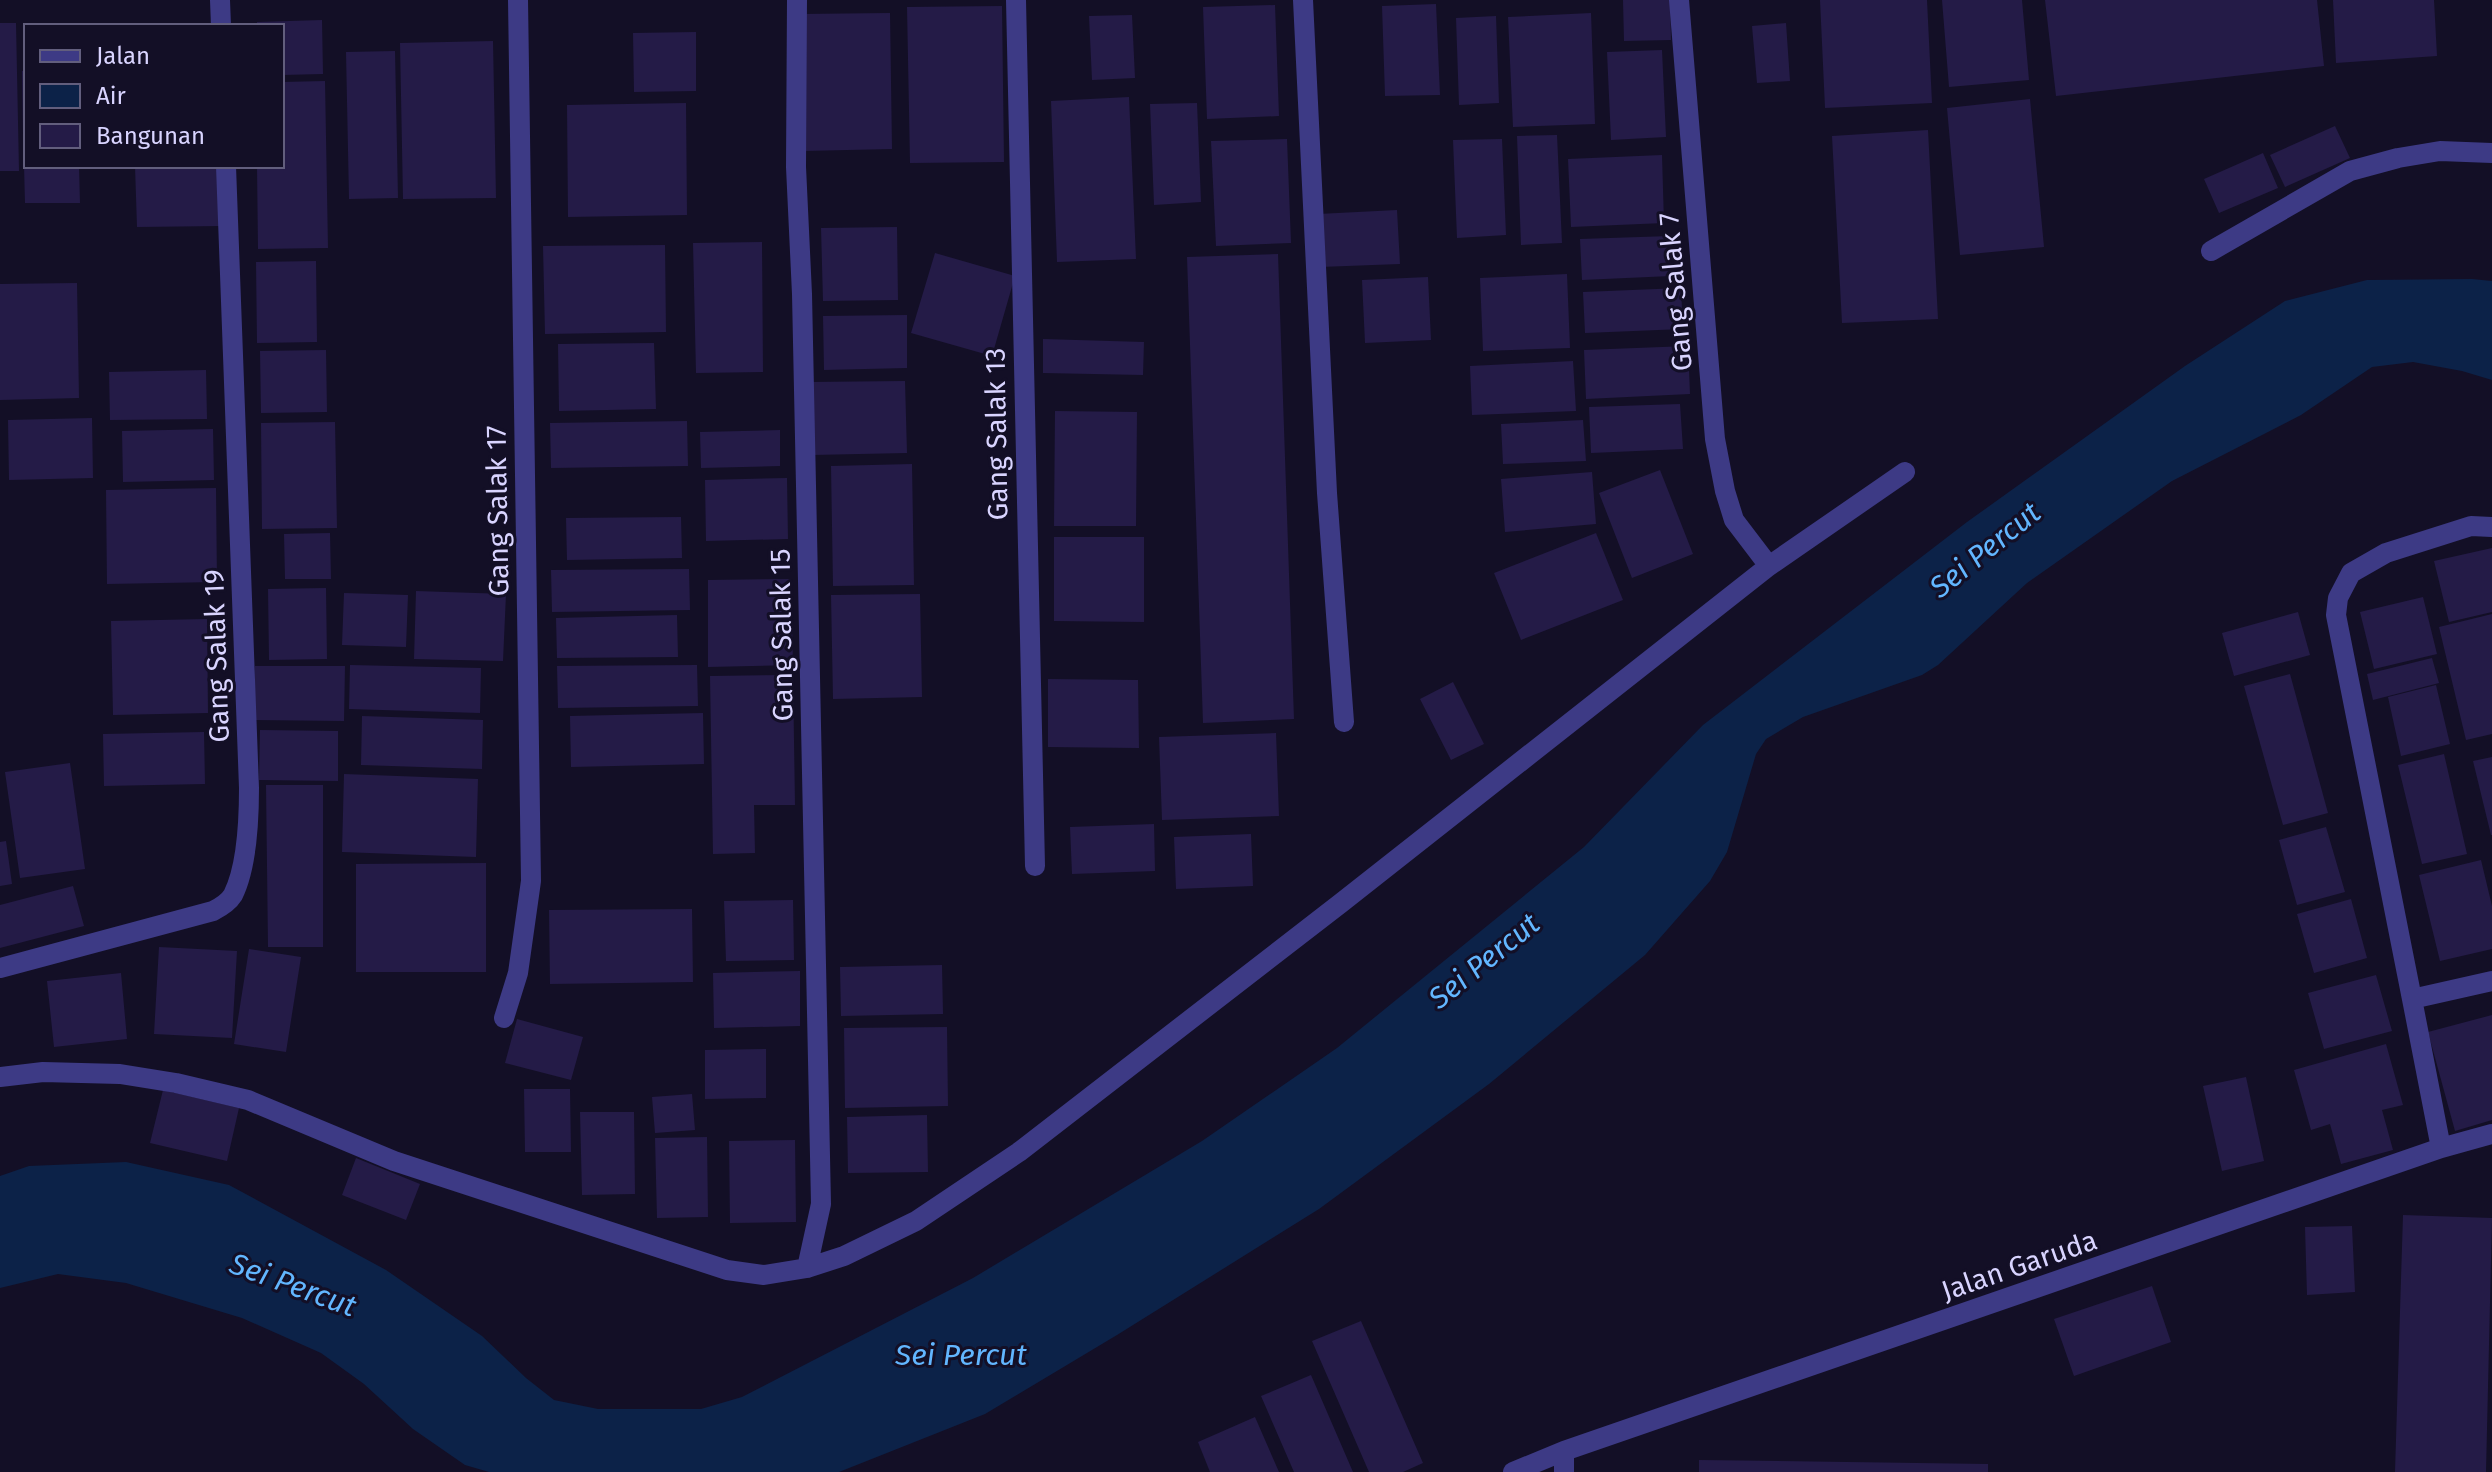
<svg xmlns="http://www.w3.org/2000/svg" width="2492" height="1472" font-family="'Fira Sans',sans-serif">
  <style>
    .water { fill: #0c2248 }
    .building { fill: #241b47 }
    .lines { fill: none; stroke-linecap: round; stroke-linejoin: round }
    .minor { stroke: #3d3a85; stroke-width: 20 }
    .labels { text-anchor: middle; stroke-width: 6; stroke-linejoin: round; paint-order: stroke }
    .street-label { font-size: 28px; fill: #d9d4ff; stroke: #130f26 }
    .water-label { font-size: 30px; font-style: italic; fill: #62b6ff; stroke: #130f26 }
  </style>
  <rect width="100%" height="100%" fill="#130f26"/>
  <path class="water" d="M2472,279l20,2v99l-30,-9 -49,-9 -41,5 -71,48 -129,66 -145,102 -89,82 -16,10 -119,42 -37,22 -10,15 -29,98 -17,29 -65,74 -156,129 -170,125 -202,126 -132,79 -146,58h-350l-24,-7 -52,-36 -49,-45 -43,-31 -79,-35 -116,-35 -68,-9 -58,14v-112l29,-10 97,-4 103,23 157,85 96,66 44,42 28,22 44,9h103l41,-12 231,-119 229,-137 135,-93 247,-201 119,-122 264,-203 218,-156 100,-65 82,-21z"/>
  <path class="building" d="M1623,0h47l1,40 -47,1z
    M1820,0h107l5,103 -107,5z
    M1942,0h80l7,80 -80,7z
    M2045,0h272l7,66 -268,30z
    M2333,0h101l3,56 -101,7z
    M1436,4l4,91 -55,1 -3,-90z
    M1275,5l4,111 -72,3 -4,-112z
    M1002,6l2,156 -94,1 -3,-156z
    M890,13l2,136 -89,2 -3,-137z
    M1591,13l4,111 -82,3 -5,-110z
    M1132,15l3,63 -43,2 -3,-64z
    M1496,16l3,87 -40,2 -3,-87z
    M322,20l1,54 -41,1v-49h-25v-4z
    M0,23h16l3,148h-19z
    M1786,23l4,58 -33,2 -5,-57z
    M696,32v59l-62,1 -1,-59z
    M493,41l3,157 -93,1 -3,-156z
    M1662,50l4,87 -55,3 -4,-88z
    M395,51l3,147 -49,1 -3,-147z
    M22,71h4v63h-3z
    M325,81l3,167 -70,1 -1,-83h25v-84z
    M1129,97l7,162 -79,3 -6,-161z
    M2030,99l14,148 -84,8 -13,-147z
    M686,103l1,112 -119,2 -1,-112z
    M1197,103l4,99 -47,3 -4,-101z
    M2335,126l15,32 -65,29 -15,-32z
    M1928,130l10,189 -96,4 -10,-187z
    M1557,135l5,108 -41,2 -4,-109z
    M1287,139l4,104 -75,3 -5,-105z
    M1502,139l4,96 -49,3 -4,-98z
    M2263,153l15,35 -59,25 -15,-34z
    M1662,155l2,68 -93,4 -3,-68z
    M24,166h55l1,37h-55z
    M135,166h86l1,60 -85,1z
    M1397,210l3,54 -80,3 -2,-53z
    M897,227l1,73 -75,1 -2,-73z
    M1670,236l1,40 -89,4 -2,-41z
    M762,242l1,130 -67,1 -3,-130z
    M665,245l1,87 -121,2 -2,-88z
    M935,253l80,23 -23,80 -81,-23z
    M1278,254l16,465 -91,4 -16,-466z
    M316,261l1,81 -60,1 -1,-81z
    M1567,274l3,74 -87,3 -3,-73z
    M1428,277l3,63 -66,3 -3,-63z
    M77,283l2,115 -79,2v-116z
    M1681,288l2,41 -98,4 -2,-41z
    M907,315v53l-83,2 -1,-54z
    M1043,339l101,3 -1,33 -100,-2z
    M654,343l2,66 -97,2 -1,-67z
    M1688,346l2,48 -104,5 -2,-49z
    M326,350l1,62 -66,1 -1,-62z
    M1573,361l3,50 -104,4 -2,-49z
    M206,370l1,49 -97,1 -1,-48z
    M905,381l2,72 -95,2 -2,-73z
    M1680,404l3,45 -92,4 -2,-46z
    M1055,411l82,1 -1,114h-82z
    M92,418l1,60 -84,2 -1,-60z
    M1583,420l3,41 -83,3 -2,-40z
    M687,421l1,45 -137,2 -1,-45z
    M335,422l2,106 -75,1 -1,-106z
    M213,429l1,51 -91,2 -1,-51z
    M780,430v36l-79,2 -1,-36z
    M912,464l2,121 -81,1 -2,-120z
    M1660,470l33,84 -61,24 -33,-85z
    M1592,472l4,52 -91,8 -4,-53z
    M787,478l1,61 -82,2 -1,-61z
    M216,488l1,94 -110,2 -1,-94z
    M681,517l1,41 -115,2 -1,-42z
    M330,533l1,46h-46l-1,-45z
    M1596,533l27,67 -102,40 -27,-67z
    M1054,537h90v85l-90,-1z
    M2492,548v64l-43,10 -15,-61z
    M689,569l1,41 -138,2 -1,-42z
    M791,579l2,86 -85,2v-87z
    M326,588l1,71 -58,1 -1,-71z
    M416,591l90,3 -3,67 -89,-2z
    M344,593l64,2 -2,52 -64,-2z
    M920,594l2,103 -89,2 -2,-104z
    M2423,597l14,57 -63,15 -14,-57z
    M2298,612l12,43 -76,21 -12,-43z
    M2492,614v120l-26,6 -27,-113z
    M677,615l1,42 -121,1 -1,-40z
    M207,619l1,94 -95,2 -2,-94z
    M2432,658l7,25 -66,17 -6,-26z
    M350,665l131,3 -1,45 -131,-4z
    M697,665l1,41 -140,2 -1,-42z
    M255,666h90l-1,55 -90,-1z
    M2290,674l38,139 -45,12 -39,-139z
    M793,675l2,130h-41l1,48 -42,1 -3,-178z
    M1048,679l90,1 1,68 -91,-1z
    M1453,682l31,62 -33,16 -31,-61z
    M2436,685l14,59 -49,12 -13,-59z
    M703,713l1,51 -133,3 -1,-51z
    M362,716l121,4 -1,49 -121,-4z
    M260,730l78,1v50l-79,-1z
    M204,732l1,52 -101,2 -1,-52z
    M1276,733l3,83 -117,4 -3,-83z
    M2444,754l23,100 -45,10 -24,-99z
    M2492,757v78h-1l-18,-74z
    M70,763l15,106 -65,9 -15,-106z
    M344,774l134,5 -2,78 -134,-5z
    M266,785h57v162h-55z
    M1154,824l1,47 -83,3 -2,-47z
    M2326,827l19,65 -48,13 -18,-65z
    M1251,834l2,52 -77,3 -2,-52z
    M6,841l6,43 -12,2v-44z
    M2481,860l11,46v43l-52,12 -21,-86z
    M486,863v109h-130v-108z
    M73,886l11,40 -84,22v-43z
    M2351,899l16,59 -53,15 -17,-59z
    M793,900l1,60 -68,1 -2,-60z
    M692,909l1,73 -143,2 -1,-74z
    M159,947l78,4 -5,87 -78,-4z
    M249,949l52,8 -15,95 -52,-8z
    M942,965l1,49 -102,2 -1,-49z
    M800,971v55l-86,2 -1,-55z
    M121,973l6,66 -73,8 -7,-66z
    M2376,975l16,56 -68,18 -16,-56z
    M2492,1015v105l-37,11 -27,-99z
    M517,1019l66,18 -12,43 -66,-17z
    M947,1027l1,79 -103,2 -1,-80z
    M2386,1044l17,61 -21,5 11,40 -52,14 -11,-40 -19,6 -17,-60z
    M766,1049v49l-61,1v-49z
    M2246,1077l18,84 -42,10 -19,-85z
    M524,1089h46l1,63h-46z
    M163,1090l76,18 -12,53 -77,-18z
    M692,1094l3,36 -40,3 -3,-36z
    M580,1112h54l1,82 -53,1z
    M927,1115l1,57 -80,1 -1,-56z
    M707,1137l1,80 -51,1 -2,-80z
    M795,1140l1,82 -66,1 -1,-82z
    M356,1158l64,26 -14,36 -64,-25z
    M2403,1215l89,3 -6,254h-91z
    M2352,1226l3,66 -48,3 -2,-68z
    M2152,1286l19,56 -97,34 -20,-57z
    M1361,1321l62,142 -20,9h-34l-57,-131z
    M1311,1375l42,97h-59l-33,-76z
    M1255,1417l24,55h-69l-12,-30z
    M1699,1460l289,4v8h-289z"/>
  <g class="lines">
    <path class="minor" d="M220,0l1,26
      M797,0l-1,167 6,127 19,910 -14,64
      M1016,0l19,866
      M1303,0l24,493 17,229
      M1679,0l36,439 10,52 9,29 35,46
      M2211,251l139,-80 48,-13 42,-7 52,2
      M2492,527l-21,-1 -85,27 -35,20 -13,25 -2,17 76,384 80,-18
      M0,968l213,-57c8,-4 15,-8 20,-16 14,-28 16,-76 16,-107l-23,-622
      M2412,999l29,149
      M504,1018l14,-45 13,-92 -13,-881
      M0,1077l43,-5 77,2 56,9 72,17 146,61 333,109 37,5 43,-7 37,-12 72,-35 103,-69 322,-249 428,-337 136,-94
      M1513,1472l51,-21 877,-303 51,-14
      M1564,1472v-21"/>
  </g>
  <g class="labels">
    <g class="street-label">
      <text transform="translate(1675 292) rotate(-95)" y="10">Gang Salak 7</text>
      <text transform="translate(996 434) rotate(-91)" y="10">Gang Salak 13</text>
      <text transform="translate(497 511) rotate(-91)" y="10">Gang Salak 17</text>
      <text transform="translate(781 635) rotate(-91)" y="10">Gang Salak 15</text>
      <text transform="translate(216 656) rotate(-92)" y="10">Gang Salak 19</text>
      <text transform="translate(2019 1265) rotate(-19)" y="10">Jalan Garuda</text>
    </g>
    <g class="water-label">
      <text transform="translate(1985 550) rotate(-39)" y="10">Sei Percut</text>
      <text transform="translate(1484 961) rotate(-39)" y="10">Sei Percut</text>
      <text transform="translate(293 1285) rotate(20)" y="10">Sei Percut</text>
      <text x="961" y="1365">Sei Percut</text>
    </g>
  </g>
  <rect x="24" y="24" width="260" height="144" fill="#130f26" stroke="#625e7d" stroke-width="2"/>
  <rect x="40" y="50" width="40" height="12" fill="#3d3a85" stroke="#625e7d" stroke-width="2"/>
  <text x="96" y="64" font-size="24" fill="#d9d4ff">Jalan</text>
  <rect x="40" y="84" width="40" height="24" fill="#0c2248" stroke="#625e7d" stroke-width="2"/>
  <text x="96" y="104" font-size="24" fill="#d9d4ff">Air</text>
  <rect x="40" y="124" width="40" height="24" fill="#241b47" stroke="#625e7d" stroke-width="2"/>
  <text x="96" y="144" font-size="24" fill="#d9d4ff">Bangunan</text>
</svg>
